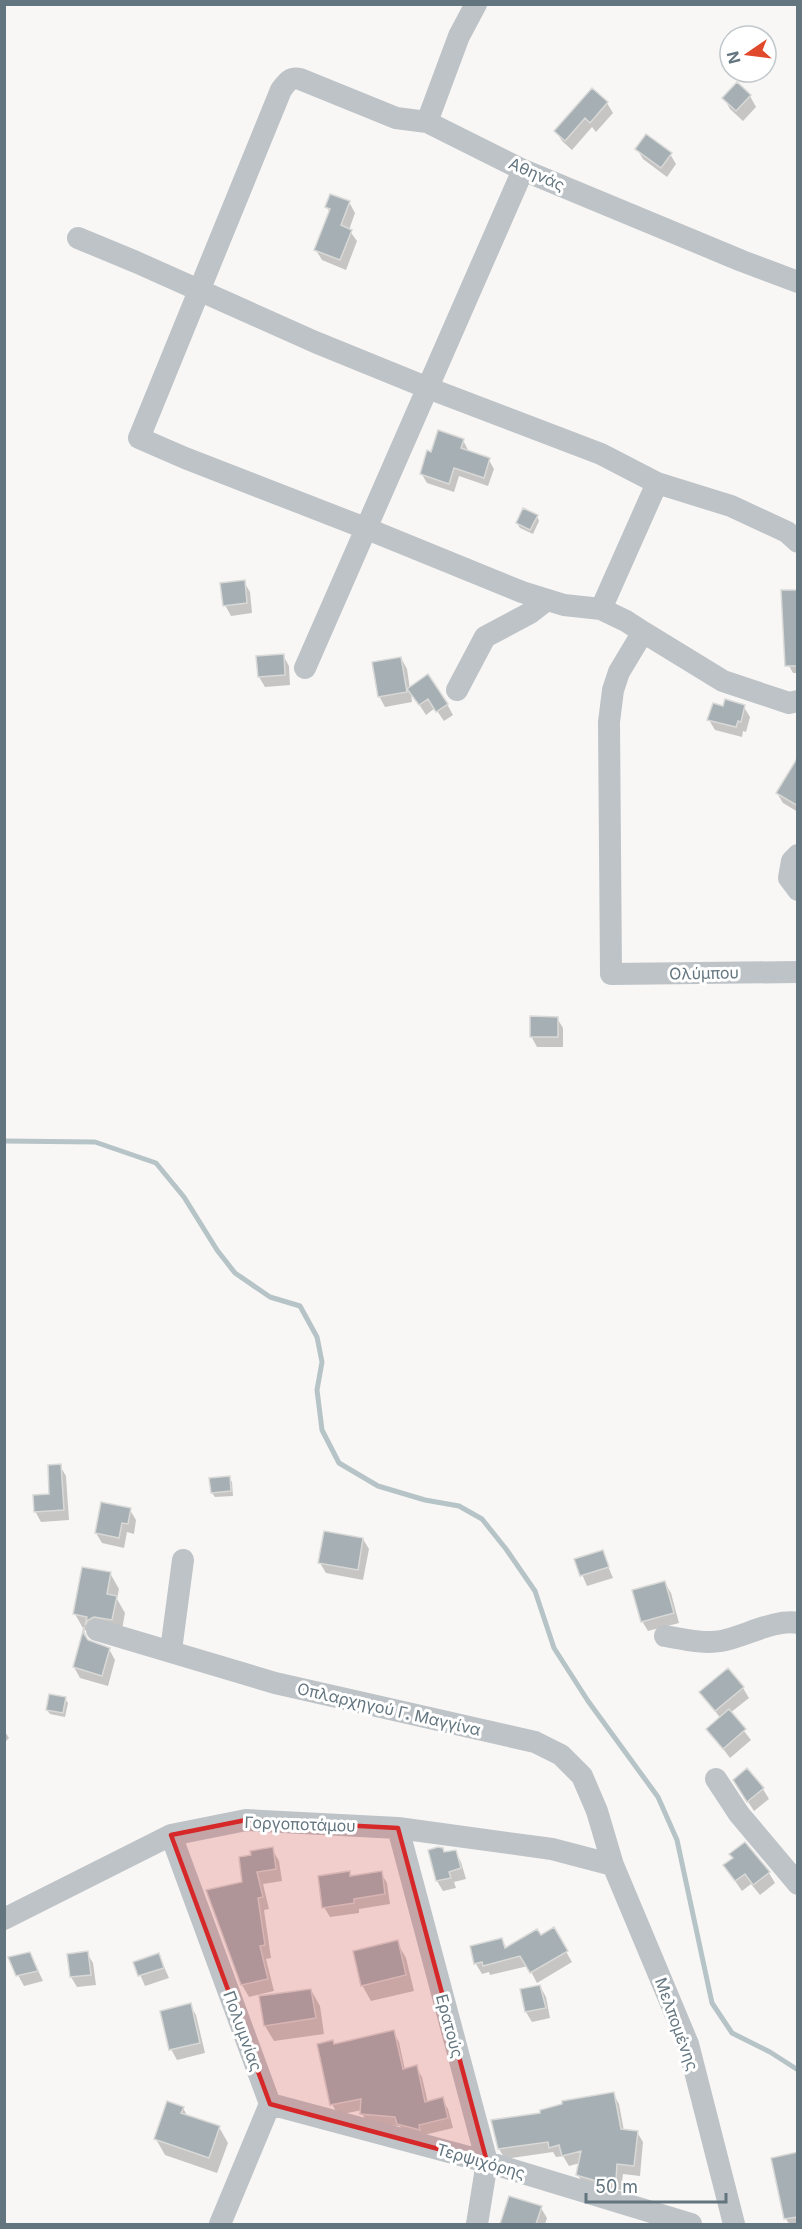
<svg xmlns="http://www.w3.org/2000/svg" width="802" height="2229" font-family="Inter,sans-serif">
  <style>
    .shadow { fill: #0003 }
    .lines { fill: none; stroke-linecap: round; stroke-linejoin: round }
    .stream { stroke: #b6c4c7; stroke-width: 5 }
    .building { fill: #a5afb4; stroke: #d9d9d7; stroke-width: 1.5 }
    .street { stroke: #bec3c7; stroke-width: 22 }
    .marked { fill: #d62828; fill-opacity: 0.2; stroke: #d62828; stroke-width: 4.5; stroke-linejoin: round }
    .labels { text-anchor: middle; stroke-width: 6; stroke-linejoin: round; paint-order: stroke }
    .street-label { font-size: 16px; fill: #63757f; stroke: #fff }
  </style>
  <rect width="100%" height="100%" fill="#f8f7f5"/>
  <path class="shadow" d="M737,84l13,12 6,11 -13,14 -13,-12 -6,-11z
    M607,103l6,10 -17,19 -4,-5 -20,23 -10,-9 -6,-10z
    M637,149l33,5 6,10 -9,13 -24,-18z
    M349,202l6,11 -6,17 8,11 -11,29 -24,-10 -6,-10 14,-37 -3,-6z
    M463,440l5,10 -1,2 22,8 5,9 -6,17 -29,-10 -5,16 -27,-9 -6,-10 11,-19z
    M537,516l2,5 -6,13 -13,-6 -3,-5z
    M244,582l6,10 2,21 -21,3 -6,-11z
    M798,591v82h-5l-6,-11z
    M283,655l6,11 1,19 -25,2 -6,-10z
    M401,658l6,11 3,20 37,15 6,11 -9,6 -9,-13 -9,7 -15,-23 1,10 -27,5 -6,-11z
    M744,707l6,10 -4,15 -3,-1 -1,6 -27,-7 -6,-10 15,-12z
    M798,764v48l-15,-9 -6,-10z
    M557,1018l6,10v19h-26l-6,-11z
    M60,1466l6,10 3,44 -28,2 -6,-11 16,-15z
    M229,1478l3,4 1,14 -18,1 -3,-4z
    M130,1510l6,10 -2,14 -7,-2 -3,16 -22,-5 -6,-10z
    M363,1539l6,10 -6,31 -37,-7 -6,-10z
    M602,1552l11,26 -26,8 -11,-26z
    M110,1573l9,16 -2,10 8,14 -4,22 -37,-5 -9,-16z
    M665,1583l6,10 8,30 -31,8 -6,-10z
    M84,1631l5,11 20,7 6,11 -7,26 -28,-8 -6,-11z
    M743,1688l6,10 -19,15 21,27 -21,18 -22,-29 13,-10 -20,-27z
    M65,1699l3,4 -3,14 -15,-3 -3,-4z
    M4,1730l5,8 -5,5z
    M763,1789l6,10 -15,12 -13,-20z
    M745,1844l24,29 6,10 -15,12 -9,-11 -9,7 -17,-25 9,-7z
    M272,1849l7,12 3,20 -19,3 6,25 -5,1 7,48 -5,1 8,32 -25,6 -7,-12 -34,-94 36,-8 8,-27z
    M455,1851l6,11 5,17 -12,3 2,6 -13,3 -6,-10 8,-28z
    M349,1873l2,4 30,-4 6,10 3,21 -31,5v4l-29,4 -6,-10z
    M553,1929l19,33 -35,21 -9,-17 -38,9 -1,-3 -7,2 -6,-10 26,-24 5,9 34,-12z
    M397,1942l9,16 8,33 -43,10 -9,-16z
    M30,1953l13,28 -19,5 -6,-11z
    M87,1953l6,10 3,22 -19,2 -6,-10z
    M159,1955l10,23 -24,8 -10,-23z
    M540,1986l6,11 4,21 -18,4 -6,-10 -5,-22z
    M311,1990l9,16 4,28 -50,7 -9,-15z
    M190,2005l6,10 9,38 -28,7 -6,-11z
    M393,2032l6,10 6,28 11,-3 6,10 6,26 14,-4 6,10 5,19 -29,7 -20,-1 -4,-8 -32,-2 -6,-10v-4l-24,5 -6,-11 2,-58z
    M613,2093l6,11 5,27 13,1 6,10 -3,34 -17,-2 -2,16 -37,-5 -6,-10 2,-12 -11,3 -6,-10 -7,1 -3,-5 -48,7 -6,-10 43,-35z
    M183,2108l5,9 31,10 9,16 -11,30 -52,-18 -9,-16z
    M798,2158v66h-9l-3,-5 -13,-60z
    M541,2208l6,10 -2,6h-43z"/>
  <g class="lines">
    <path class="stream" d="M4,1141l91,1 61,21 28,34 33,53 18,23 35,24 30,9 17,31 5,25 -5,28 5,40 17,33 39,23 47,14 34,6 23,13 24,30 29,42 19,57 34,53 70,96 19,43 35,163 20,30 38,19 28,18"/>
  </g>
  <path class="building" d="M737,82l14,13 -15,16 -14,-13z
    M592,88l16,14 -18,21 -5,-5 -20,23 -11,-10z
    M646,134l26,19 -11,15 -26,-19z
    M330,194l20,7 -9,24 11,5 -12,30 -26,-10 16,-41 -5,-2z
    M438,430l26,9 -3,9 29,10 -6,20 -30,-10 -5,16 -29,-10 7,-24 4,2z
    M523,508l15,7 -8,15 -14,-7z
    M245,580l2,23 -24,3 -3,-23z
    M781,590h17v76h-13z
    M284,654l1,21 -27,2 -2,-21z
    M401,657l6,35 -29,5 -6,-35z
    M428,674l20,30 -12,8 -8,-13 -9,6 -12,-16z
    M725,699l20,6 -4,17 -3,-1 -2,6 -29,-7 6,-17 10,3z
    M798,757v49l-22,-13z
    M530,1016l28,1v20h-28z
    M61,1464l3,46 -30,2 -1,-17 16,-1 -1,-29z
    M230,1476l1,15 -20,2 -2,-15z
    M101,1502l30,6 -3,16 -6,-1 -3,15 -24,-5z
    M324,1531l39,7 -5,32 -40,-7z
    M603,1550l6,17 -29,9 -6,-17z
    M82,1567l29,5 -4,22 10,2 -5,24 -18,-3 -6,3 -3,5 2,-8 -14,-3z
    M665,1581l9,32 -33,9 -9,-32z
    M84,1627v7l4,6 22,8 -8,28 -29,-9z
    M728,1668l16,19 -29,24 -16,-19z
    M49,1694l17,3 -3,16 -17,-3z
    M729,1709l17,20 -23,20 -17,-20z
    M747,1768l17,20 -17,14 -14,-22z
    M745,1842l25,30 -17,13 -8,-11 -10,7 -12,-16 10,-7 -4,-4z
    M273,1847l3,22 -19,3 6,25 -5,1 7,47 -5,1 8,33 -27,6 -35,-95 36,-8 -3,-25 12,-2 -1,-4z
    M438,1847l5,1 1,4 12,-2 5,18 -12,4 2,6 -15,3 -8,-31z
    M350,1871v5l32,-5 3,23 -31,5v4l-32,5 -4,-32z
    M554,1927l14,24 -38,22 -10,-17 -37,10 -1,-4 -8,2 -4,-18 32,-8 3,10 32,-19 4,6z
    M398,1940l8,35 -45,11 -8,-35z
    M88,1951l3,24 -21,2 -3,-23z
    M30,1952l8,19 -22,5 -8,-19z
    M159,1953l5,15 -26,8 -5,-14z
    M540,1985l6,23 -21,4 -5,-23z
    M311,1989l5,29 -52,8 -5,-30z
    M191,2003l9,40 -31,7 -9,-39z
    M394,2030l9,39 14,-4 8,37 18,-5 5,21 -29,7 1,5 -23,-6 -2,-7 -35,-3 1,-15 -31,6 -13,-61 16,-4 1,4z
    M614,2092l7,37 17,2 -4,35 -17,-2 -1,16 -11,-1 -2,4 -27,-8 5,-24 -19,5 -3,-11 -10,3 -1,-6 -50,7 -7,-29 49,-7v-3l22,-6v-3z
    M167,2101l17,6 -3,6 39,13 -11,32 -55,-19z
    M798,2152v65l-14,2 -13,-61z
    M509,2196l33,10 -6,18h-36z"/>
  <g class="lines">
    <path class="street" d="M427,122l32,-86 17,-32
      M78,238l58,24 179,80 113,46 173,66 56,29 74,23 56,26 11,10
      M657,483l-56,126 -37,-4 -42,-13 -157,-64 -180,-70 -46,-20 142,-348c6,-8 9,-13 19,-11l96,39 31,4 96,48 219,91 56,21
      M601,609l25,12 17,11 -24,40 -6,18 -4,32 2,252 187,-2
      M643,632l80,49 66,22 9,-2
      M305,668l218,-498
      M457,690l28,-53 45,-24 17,-13
      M798,855l-6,6 -3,17 9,12
      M97,1630l178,53 260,59 26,13 21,21 15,35 16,54 75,179 46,180
      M665,1636c18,3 38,8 56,5 22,-4 56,-23 77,-18
      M171,1650l12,-90
      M716,1779l23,35 59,70
      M398,1828l89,334 -10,62
      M171,1835l99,269 -50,120
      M4,1919l167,-84 75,-15 152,8 154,21 61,16
      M270,2104l217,58 204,62"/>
  </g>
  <path class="marked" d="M246,1820l152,8 89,334 -217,-58 -99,-269z"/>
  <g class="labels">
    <g class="street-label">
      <text transform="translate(537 174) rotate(24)" y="6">Αθηνάς</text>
      <text transform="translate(704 973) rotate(-1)" y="6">Ολύμπου</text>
      <text transform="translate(389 1709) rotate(13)" y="6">Οπλαρχηγού Γ. Μαγγίνα</text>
      <text transform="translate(300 1824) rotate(2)" y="6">Γοργοποτάμου</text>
      <text transform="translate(677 2024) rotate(70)" y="6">Μελπομένης</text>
      <text transform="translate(450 2026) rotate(75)" y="6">Ερατούς</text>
      <text transform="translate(243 2031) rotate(70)" y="6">Πολυμνίας</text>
      <text transform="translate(481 2161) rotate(16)" y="6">Τερψιχόρης</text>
    </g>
  </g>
  <rect width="802" height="2229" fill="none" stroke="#63757f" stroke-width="12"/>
  <g transform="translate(748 54) rotate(256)"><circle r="28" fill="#ffffff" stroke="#c1c8cc" stroke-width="1.5"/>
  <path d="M0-4.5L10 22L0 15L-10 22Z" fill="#e0492c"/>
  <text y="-9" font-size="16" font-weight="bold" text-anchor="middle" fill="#63757f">N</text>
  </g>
  <path d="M586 2193v9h140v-9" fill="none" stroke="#63757f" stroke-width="3"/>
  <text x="595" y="2193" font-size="18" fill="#63757f" stroke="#ffffff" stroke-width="4.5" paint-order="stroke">50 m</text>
</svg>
